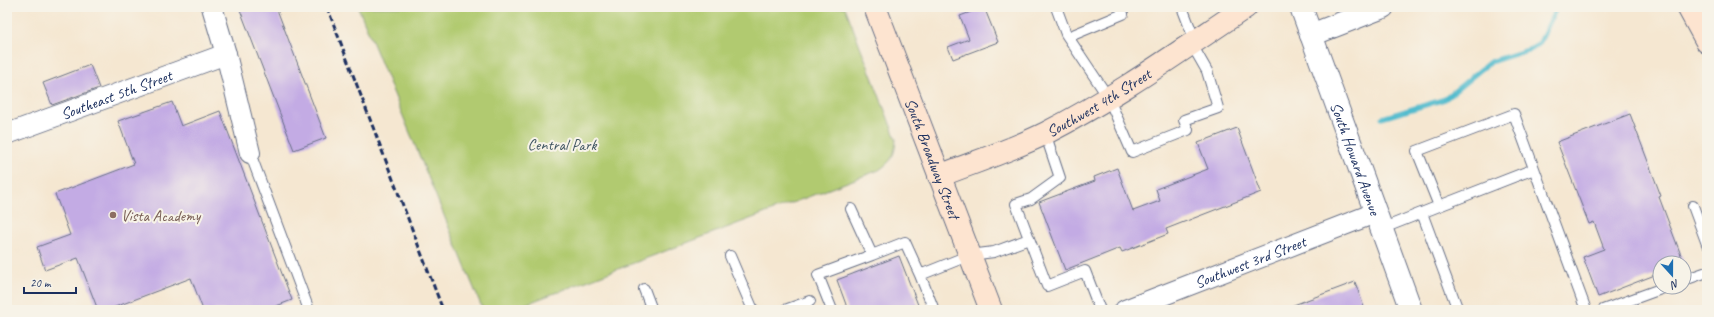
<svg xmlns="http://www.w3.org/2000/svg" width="1714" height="317" font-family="Caveat,sans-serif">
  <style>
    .green { fill: #b1ca70; stroke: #667c67 }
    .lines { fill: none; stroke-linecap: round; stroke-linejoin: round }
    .stream { stroke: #52bcce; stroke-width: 5 }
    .building { fill: #c3abe4 }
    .service-casing { stroke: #676f86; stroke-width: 12 }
    .minor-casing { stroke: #676f86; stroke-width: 22 }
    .tertiary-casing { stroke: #676f86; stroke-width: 24 }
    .secondary-casing { stroke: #676f86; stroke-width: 24 }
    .service { stroke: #fff; stroke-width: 10 }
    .minor { stroke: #fff; stroke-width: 20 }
    .tertiary { stroke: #fff; stroke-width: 22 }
    .secondary { stroke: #fde4d0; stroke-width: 22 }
    .rail { stroke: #1b2f5e; stroke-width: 3; stroke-dasharray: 6 3; stroke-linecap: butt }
    .education-dot { fill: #8d6e63; stroke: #f7f3e8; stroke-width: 1.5 }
    .labels { text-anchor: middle; stroke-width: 4; stroke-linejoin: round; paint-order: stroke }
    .street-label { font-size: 16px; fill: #1b2f5e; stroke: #f7f3e8 }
    .park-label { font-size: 16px; fill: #405662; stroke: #f7f3e8 }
    .education-label { font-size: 16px; fill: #785e54; stroke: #f7f3e8; text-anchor: start }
  </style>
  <rect width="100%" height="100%" fill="#f7f3e8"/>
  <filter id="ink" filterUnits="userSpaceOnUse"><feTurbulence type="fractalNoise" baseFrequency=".025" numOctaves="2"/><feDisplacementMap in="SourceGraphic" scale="8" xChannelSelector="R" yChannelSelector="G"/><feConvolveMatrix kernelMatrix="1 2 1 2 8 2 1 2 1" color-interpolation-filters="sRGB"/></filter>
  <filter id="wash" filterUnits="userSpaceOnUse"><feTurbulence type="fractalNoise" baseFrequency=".012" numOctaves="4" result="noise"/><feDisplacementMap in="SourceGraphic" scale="16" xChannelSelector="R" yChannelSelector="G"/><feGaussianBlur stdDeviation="0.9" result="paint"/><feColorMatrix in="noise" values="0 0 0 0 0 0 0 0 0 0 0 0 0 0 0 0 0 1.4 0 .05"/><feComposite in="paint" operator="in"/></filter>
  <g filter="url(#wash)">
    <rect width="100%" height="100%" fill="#f5e7d1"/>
    <path class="green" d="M358,7h487l51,132c-1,16 -4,22 -17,31l-369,140h-27z"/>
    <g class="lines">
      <path class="stream" d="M1382,118l63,-19 45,-37 41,-13 8,-5 18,-37"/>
    </g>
    <g id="blocks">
      <path class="building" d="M239,7h37l50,131 -32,12z
        M984,7l14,35 -45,17 -5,-12 21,-8 -9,-23z
        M90,65l9,23 -47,17 -9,-22z
        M172,102l9,24 39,-15 72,189 -26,10h-63l-12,-32 -84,32h-9l-20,-52 -33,12 -8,-23 33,-12 -15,-41 79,-30 -16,-43z
        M1630,114l31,82 -2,1 25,66h-24v10l-62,24 -15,-40 21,-8 -10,-27 -5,2 -32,-82z
        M1237,128l24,64 -95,37 2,5 -46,18 -2,-4 -55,22 -26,-68 56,-21 -1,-4 23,-9 16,43 27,-10 -4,-12 52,-20 -10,-26z
        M899,256l21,54h-72l-11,-30z
        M1355,282l10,28h-82v-1z"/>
    </g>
  </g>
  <g filter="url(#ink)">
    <use href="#blocks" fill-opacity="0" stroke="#676f86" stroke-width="1"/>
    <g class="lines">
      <g class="service-casing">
        <path id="service" d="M1056,7l10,27 42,63 24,55 56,-22 -4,-10 34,-12 -11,-37 -16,-28
          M1182,7l13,34
          M1068,37l55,-23 -2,-7
          M1045,133l15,45 -29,21 -15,5 31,82 38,-15 15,39
          M250,153l59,157
          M1439,206l95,-37
          M1693,206l14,38
          M1422,213l36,97
          M1381,229l58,-23 -22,-55 97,-37 72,196
          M872,255l33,-13 15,33
          M730,256l23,54
          M1684,280l23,-8
          M644,289l8,21
          M785,310l25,-9
          M832,310l-14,-35 54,-20 -21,-46
          M934,310l-14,-35 50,-20 24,-3 35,-13
          M1603,310l63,-23"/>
      </g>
      <g class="minor-casing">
        <g id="minor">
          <path d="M212,7l14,47 24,99"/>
          <path id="s1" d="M7,134l219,-80"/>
          <path id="s2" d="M1125,310l250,-97"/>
        </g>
      </g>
      <g class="tertiary-casing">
        <g id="tertiary">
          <path id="s3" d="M1301,7l110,303"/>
          <path d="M1311,35l72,-28"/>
        </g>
      </g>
      <g class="secondary-casing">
        <g id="secondary">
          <path id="s4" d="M875,7l116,303"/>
          <path d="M1688,7l19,35"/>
          <path id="s5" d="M939,176c36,-14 73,-26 107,-43 70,-36 134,-82 200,-126"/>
        </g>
      </g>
      <use href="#service" class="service"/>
      <use href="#minor" class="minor"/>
      <use href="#tertiary" class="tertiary"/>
      <use href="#secondary" class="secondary"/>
      <path class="rail" d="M327,7l116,303"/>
    </g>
  </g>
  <circle class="education-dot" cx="113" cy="215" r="4"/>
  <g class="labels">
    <g class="street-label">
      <text dy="6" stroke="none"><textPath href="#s1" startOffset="116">Southeast 5th Street</textPath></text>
      <text dy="6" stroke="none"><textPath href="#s5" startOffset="176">Southwest 4th Street</textPath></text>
      <text dy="6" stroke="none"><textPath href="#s4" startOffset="162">South Broadway Street</textPath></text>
      <text dy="6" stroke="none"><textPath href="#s3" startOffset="161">South Howard Avenue</textPath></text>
      <text dy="6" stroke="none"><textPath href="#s2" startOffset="134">Southwest 3rd Street</textPath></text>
    </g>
    <g class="park-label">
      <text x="562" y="150">Central Park</text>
    </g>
    <g class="education-label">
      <text x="121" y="221">Vista Academy</text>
    </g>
  </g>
  <rect width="1714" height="317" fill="none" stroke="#f7f3e8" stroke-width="24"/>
  <g transform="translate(1672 275) rotate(159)"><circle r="19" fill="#f7f3e8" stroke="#9fa5b1"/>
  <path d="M0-3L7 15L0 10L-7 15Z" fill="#1f6fb2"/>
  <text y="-6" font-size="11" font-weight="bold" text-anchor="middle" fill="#1b2f5e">N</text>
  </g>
  <path d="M24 287v6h52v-6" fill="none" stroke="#1b2f5e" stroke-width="2"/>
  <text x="30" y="287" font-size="12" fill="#1b2f5e" stroke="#f7f3e8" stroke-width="3" paint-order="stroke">20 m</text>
</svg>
